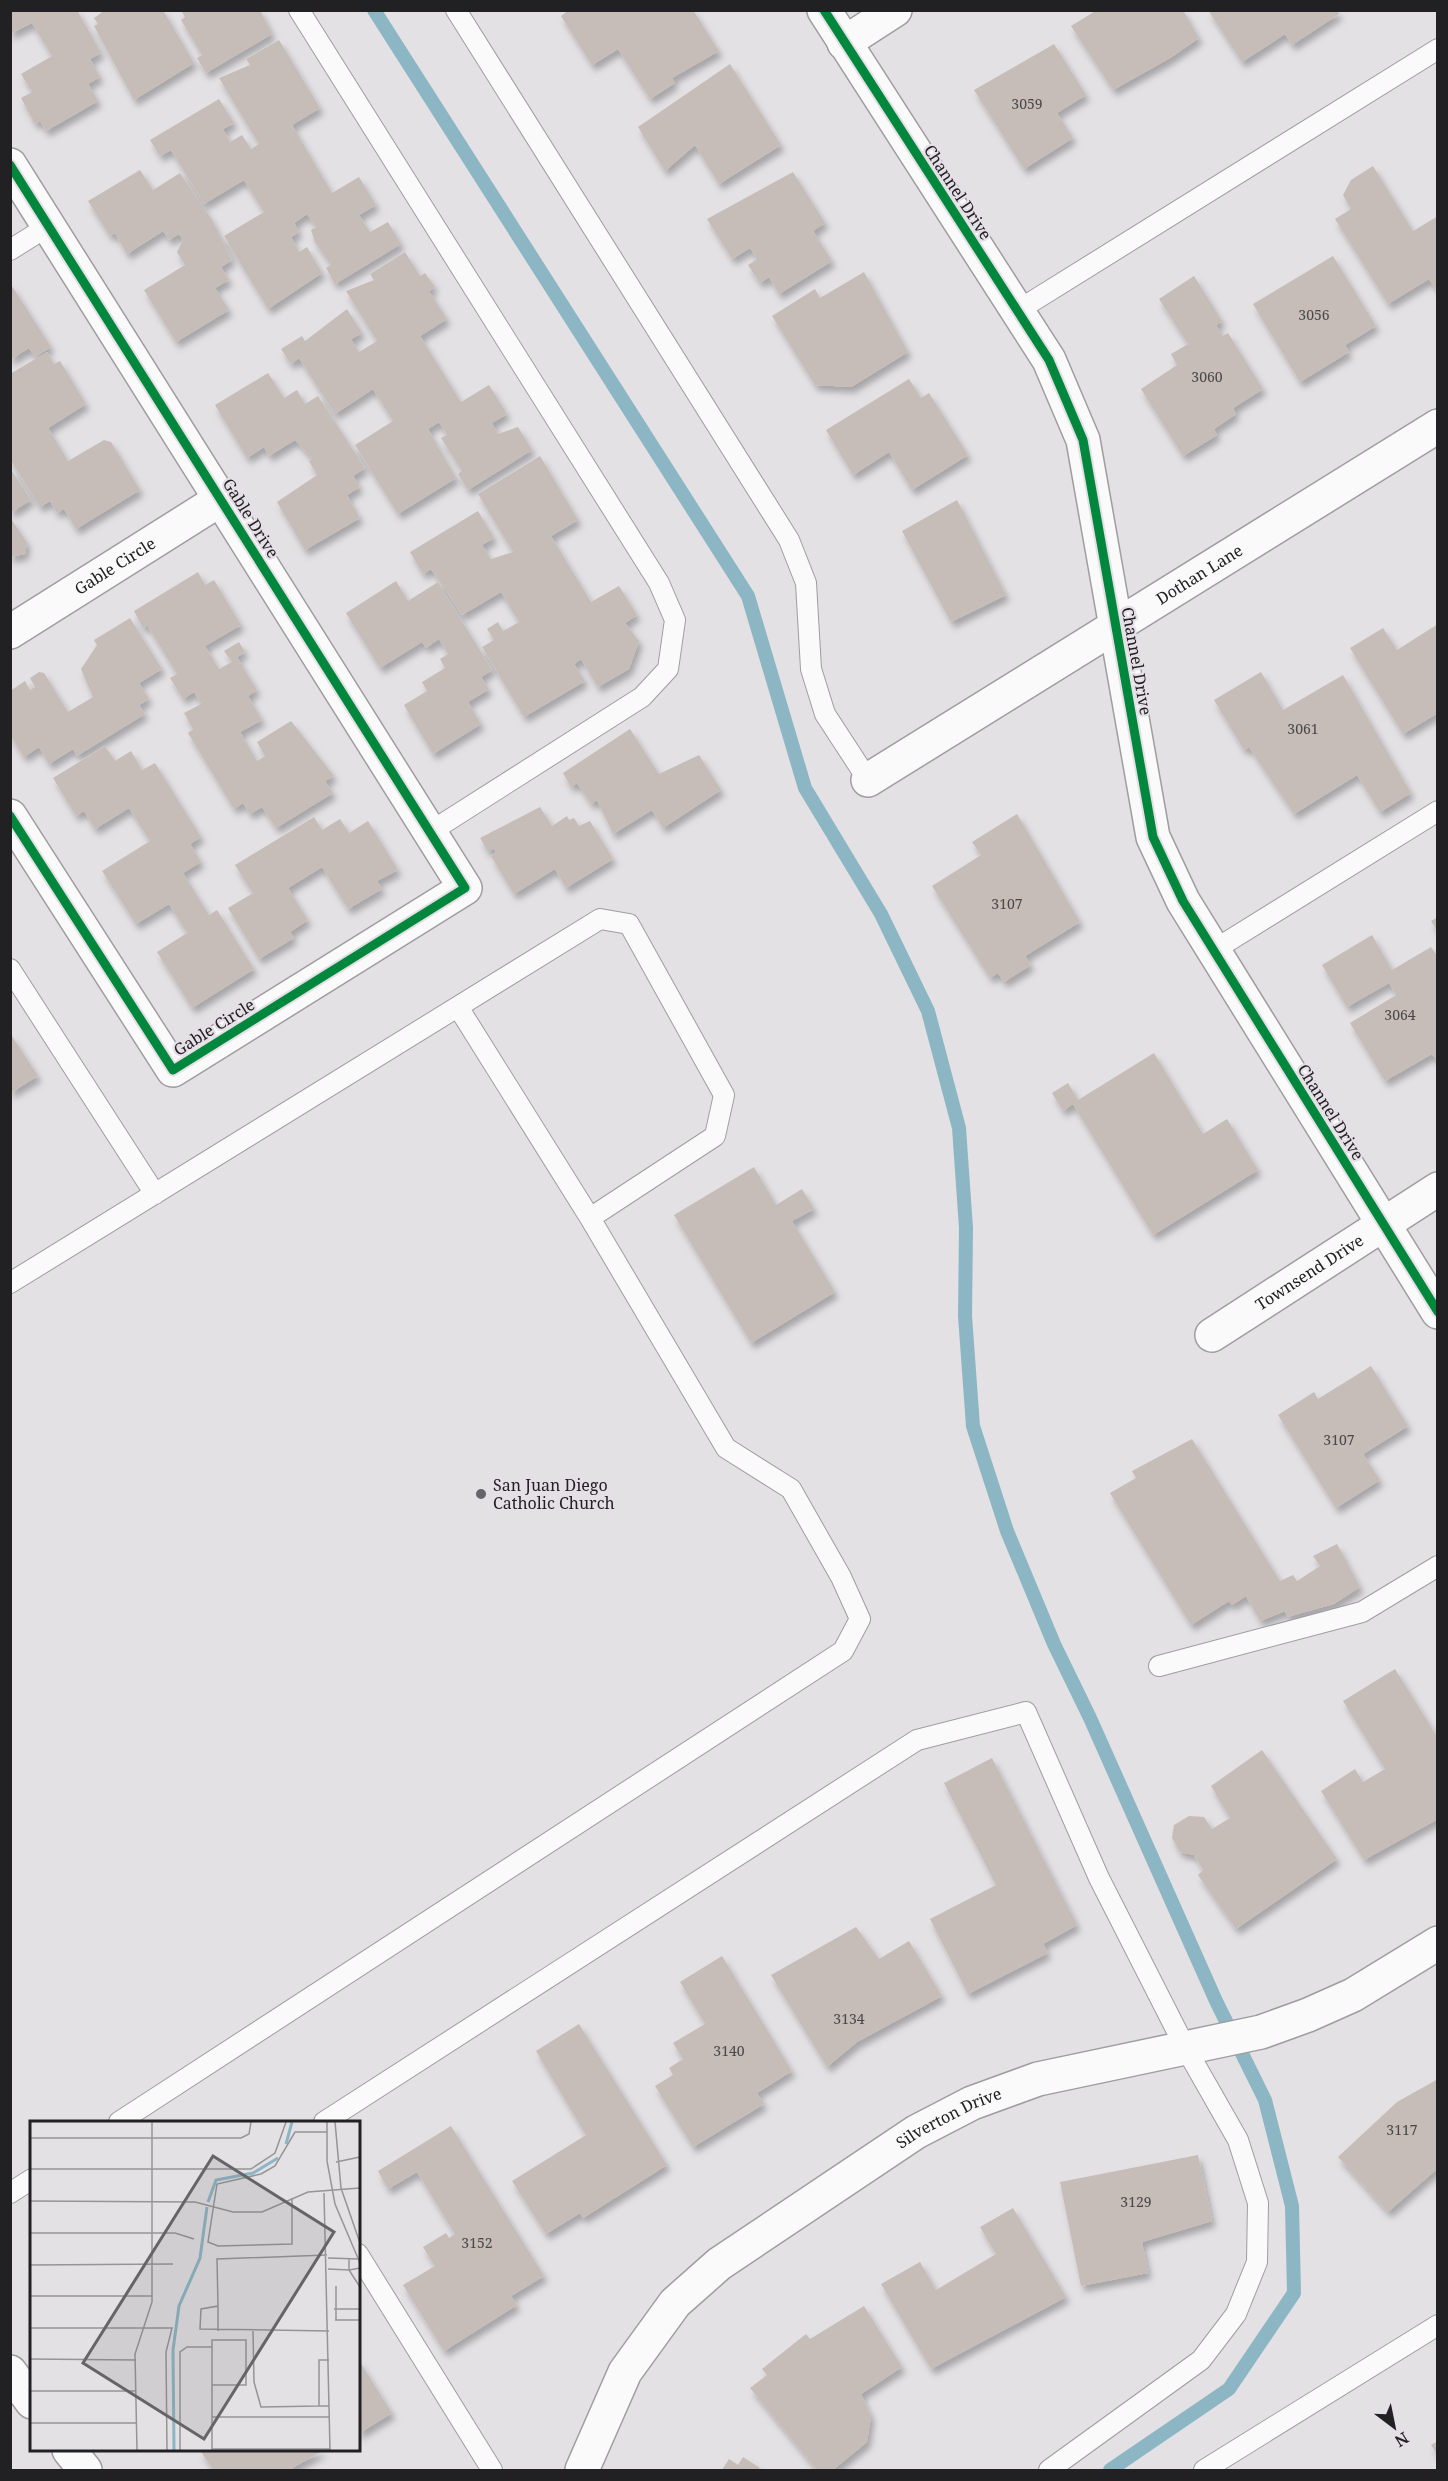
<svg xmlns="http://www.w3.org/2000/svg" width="1448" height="2481" font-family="'Noto Serif',serif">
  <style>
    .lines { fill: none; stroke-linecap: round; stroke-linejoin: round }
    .stream { stroke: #8db6c4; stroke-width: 14 }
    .building { fill: #c6bdb8; filter: url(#shadow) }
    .lane-casing { stroke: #9f9d9f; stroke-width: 22 }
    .street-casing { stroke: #9f9d9f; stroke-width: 36 }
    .lane { stroke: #fbfafb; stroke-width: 20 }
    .street { stroke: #fbfafb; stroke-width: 33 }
    .cycleway-casing { stroke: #e4e0e5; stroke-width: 13 }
    .cycleway { stroke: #00873e; stroke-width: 9 }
    .poi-dot { fill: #656466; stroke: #e4e0e5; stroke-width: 2 }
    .labels { text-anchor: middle; stroke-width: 4.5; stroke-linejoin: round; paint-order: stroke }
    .number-label { font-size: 14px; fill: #4a4748 }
    .street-label { font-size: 16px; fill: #212022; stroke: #e4e0e5 }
    .poi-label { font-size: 16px; fill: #212022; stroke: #e4e0e5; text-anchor: start }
    .inset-river { fill: none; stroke: #8db6c4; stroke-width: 3 }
    .inset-road { fill: none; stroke: #959496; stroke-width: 1.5 }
    .view { fill: #656466; fill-opacity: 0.15; stroke: #656466; stroke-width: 3 }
    .inset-edge { fill: none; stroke: #212022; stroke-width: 3 }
  </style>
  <defs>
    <filter id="shadow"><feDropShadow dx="3.5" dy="6" stdDeviation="3" flood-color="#0004"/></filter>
  </defs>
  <rect width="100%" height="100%" fill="#e3e1e4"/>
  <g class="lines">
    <path class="stream" d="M374,10l374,586 57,192 76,126 47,97 31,117 7,100 -1,88 8,110 34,105 47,113 36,74 126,283 49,99 27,106 2,87 -65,96 -119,81"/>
  </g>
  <path class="building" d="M10,10h67l24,43 -11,6 10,18 -12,7 10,17 -52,30 -6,-10 -5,3 -14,-26 11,-6 -11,-18 31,-18 -20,-33 -22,11z
    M105,10h58l31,53 -60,37 -40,-74 4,-2 -4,-6z
    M181,10h79l12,24 -66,39 -9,-15 5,-3 -21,-35 4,-3z
    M569,10h124l26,41 -47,27 3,5 -25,16 -32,-50 -26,16 -31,-49z
    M1097,10h86l16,28 -29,20 -57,32 -42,-64z
    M1208,10h129l2,4 -47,31 -7,-11 -43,28z
    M279,40l41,68 -28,17 40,68 27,-16 17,28 -17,10 11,17 18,-10 13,22 -66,40 -9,-16 5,-3 -16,-23 -4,-12 5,-3 -9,-13 -13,9 5,9 -8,5 8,15 8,-5 15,26 -54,36 -44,-73 40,-24 -20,-32 -40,24 -33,-54 -11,6 -10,-16 69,-41 15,24 -11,6 7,13 12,-7 9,14 8,-5 -40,-66 31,-13 -4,-6z
    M1054,44l32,51 -29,18 16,25 -49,31 -50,-79z
    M730,64l51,81 -62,39 -24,-39 -30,26 -27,-44z
    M1373,166l40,65 25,-15v72l-2,1 -7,-10 -41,25 -53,-85 16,-10 -8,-14 8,-15z
    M140,170l13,20 27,-17 32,47 20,40 -11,7 8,13 -14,8 14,22 -53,32 -32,-52 41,-25 -8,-13 6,-12 -4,-6 -10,6 -6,-9 -36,23 -12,-21 -5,3 -22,-35z
    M793,172l32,51 -12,8 19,30 -53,33 -10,-17 -9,6 -12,-18 9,-6 -7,-11 -18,11 -25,-40z
    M405,252l15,24 5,-3 10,14 -6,4 18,28 -27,17 41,66 28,-17 18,29 -15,9 6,11 20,-7 14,23 -64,40 -10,-16 4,-3 -21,-33 6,-3 -8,-13 -11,7 28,49 -58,36 -43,-69 38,-24 -20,-32 -38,25 -36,-56 -8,6 -10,-15 21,-13 3,5 42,-32 15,24 -11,6 8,13 18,-11 -31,-50 28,-11 -4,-6z
    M1333,256l43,70 -31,19 4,7 -49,30 -47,-78z
    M864,272l44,80 -57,35 -36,-2 -43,-69 43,-27 5,9z
    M1194,276l28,45 -6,4 7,11 5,-3 35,56 -30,19 3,6 -22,15 3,6 -34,21 -42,-67 36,-24 -6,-11 17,-10 -29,-45z
    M10,283l41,64 -16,10 -6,-9 -19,12z
    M47,352l7,12 6,-3 26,43 -38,24 20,33 36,-21 7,2 29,48 -64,39 -12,-20 -7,4 -7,-12 -10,6 -30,-48v-85z
    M268,373l16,25 13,-8 8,14 13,-8 47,72 -12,8 7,11 -13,8 13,23 -55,32 -28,-48 40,-27 -8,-14 4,-2 -18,-19 -26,16 -5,-9 -17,11 -32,-53z
    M909,379l12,19 8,-5 39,62 -56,35 -23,-38 -36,23 -27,-45z
    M540,456l38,64 -27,16 40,66 28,-16 18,29 -12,8 14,18 -10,28 -31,18 -17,-28 -7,5 11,17 -61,36 -42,-70 12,-7 -7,-11 11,-7 5,9 16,-9 -18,-30 -39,23 -31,-46 -8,5 -13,-22 68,-41 16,27 -12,7 9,14 22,-7 -35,-58z
    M10,468l21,32 -21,13z
    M957,500l49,95 -55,27 -49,-91z
    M10,517l17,26 -2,11 -15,3z
    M198,572l7,13 9,-5 27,45 -36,21 14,23 13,-7 -8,-11 15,-9 6,10 -8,5 20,33 -9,6 14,24 -22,12 17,29 8,-5 -8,-14 34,-21 43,55 -9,5 8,12 -57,35 -14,-21 -12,7 -7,-11 -9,6 -46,-76 5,-4 -9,-16 17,-9 -7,-12 -11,7 -13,-21 7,-4 -30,-49 -4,3 -9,-17z
    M396,581l12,20 30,-19 54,88 -11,7 8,12 -21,13 13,22 -48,30 -29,-49 23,-14 -5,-9 23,-14 -5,-9 8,-5 -9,-15 -13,9 -4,-6 -42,26 -34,-55z
    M130,618l32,51 -23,14 10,16 -10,6 6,9 -68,42 -4,-7 -24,15 -10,-17 -15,10 -14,-22v-44l15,-10 5,9 5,-3 -5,-9 9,-6 5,1 24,39 25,-15 -12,-28 16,-24 -3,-5z
    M1438,624v89l-35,21 -53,-86 33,-20 14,22z
    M1261,672l22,38 60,-35 68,118 -31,19 -23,-37 -63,39 -45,-67 -5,3 -30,-50z
    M630,729l29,45 40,-19 22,35 -58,38 -11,-18 -39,24 -16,-34 -6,4 -14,-21 -6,4 -8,-14z
    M105,746l10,15 16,-10 11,19 13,-7 46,74 -11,7 11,18 -18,11 26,42 8,-5 37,59 -62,39 -35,-56 30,-19 -18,-29 -33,20 -34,-53 48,-30 -21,-33 -34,21 -11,-18 -8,5 -23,-38z
    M540,807l12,19 15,-10 2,4 5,-2 5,8 11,-5 23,38 -47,29 -11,-19 -41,25 -23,-38 5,-3 -2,-5 -6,4 -8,-14z
    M1017,814l63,108 -55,34 6,9 -27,17 -6,-9 -8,5 -58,-92 49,-31 -9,-13z
    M314,817l8,13 18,-11 9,14 19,-12 30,49 -21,11 5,8 -34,20 -26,-42 -34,21 20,32 -18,12 4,6 -35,21 -31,-51 25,-15 -18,-28z
    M1438,917v15l-7,-11z
    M1372,935l20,35 39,-23 7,10v105l-6,-8 -47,27 -35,-58 46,-28 -7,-12 -42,24 -25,-42z
    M10,1033l28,43 -28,17z
    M1154,1053l49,81 24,-15 31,51 -105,65 -80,-131 -10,7 -11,-18 16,-10 10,17z
    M754,1167l22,38 26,-16 12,20 -22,12 43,71 -84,51 -77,-128z
    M1371,1366l37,60 -45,28 17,26 -44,28 -58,-93 36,-23 4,7z
    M1192,1439l88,142 13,-6 4,6 23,-15 -7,-10 24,-12 23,43 -26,17 -47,13 -2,-6 -25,10 -14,-25 -14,9 -3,-4 -38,24 -81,-132 26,-15 -4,-7z
    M1395,1669l43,69v81l-74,41 -43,-69 34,-22 8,13 22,-13 -42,-68z
    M1262,1750l75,109 -101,70 -38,-54 5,-5 -9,-15 -14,-3 -8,-14 2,-13 15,-9 15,1 8,12 18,-11 -19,-32z
    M992,1758l85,167 -34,19 5,9 -80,41 -38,-75 66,-34 -52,-102z
    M856,1927l23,32 30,-18 33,55 -85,46 -30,25 -56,-92z
    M722,1956l70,115 -35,22 7,11 -71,43 -38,-61 18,-11 -4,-7 14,-9 -10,-16 32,-19 -25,-42z
    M579,2024l88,141 -84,53 -3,-5 -34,21 -34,-53 74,-46 -50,-84z
    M1438,2079v89l-50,44 -50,-55 59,-55z
    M451,2126l93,150 -33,20 6,9 -73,46 -41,-66 32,-19 -12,-19 23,-14 3,5 6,-4 -38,-62 -29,17 -10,-18z
    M1198,2155l14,66 -70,21 6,31 -67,13 -21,-104z
    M1013,2208l53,89 -135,72 -50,-85 39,-22 16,28 60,-36 -16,-27z
    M864,2306l38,61 -41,27 10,22 -4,26 -34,28h-16l-67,-82 17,-13 -5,-6 44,-35 4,5z
    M358,2359l34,54 -34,21z
    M1438,2441v15l-7,-11z
    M200,2450h124l-35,20h-76z
    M743,2457l17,11 -2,2h-36l7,-11 9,6z"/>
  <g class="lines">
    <g class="lane-casing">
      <path id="lane" d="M299,10l360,573 16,37 -7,49 -26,28 -212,135
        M456,10l333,530 17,43 5,86 14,45 43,66
        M10,250l40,-25
        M1017,311l421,-262
        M1214,950l224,-139
        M10,969l145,225
        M458,1007l132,211
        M10,1283l590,-364 29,5 95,171 -9,41 -125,82 136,230 65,41 50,88 19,42 -17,32 -724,471
        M1159,1666l203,-54 76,-46
        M324,2122l593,-382 109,-28 73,166 86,169 53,93 20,63 -1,59 -21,52 -35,46 -152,110
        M10,2193l22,-14
        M358,2254l134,216
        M1204,2470l234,-145"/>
    </g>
    <g class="street-casing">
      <g id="street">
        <path d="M824,10l225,350 34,80 70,397 30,64 255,411"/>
        <path d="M844,43l51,-33"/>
        <path d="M10,165l455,723 -292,182 -163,-254"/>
        <path id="s1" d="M10,632l211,-133"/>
        <path id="s2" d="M868,780l570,-354"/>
        <path id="s3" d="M1212,1335l226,-146"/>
        <path d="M10,2372l22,30"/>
        <path d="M69,2450l16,20"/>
        <path id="s4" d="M582,2470l43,-98 50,-69 44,-39 197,-132 56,-29 66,-24 223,-47 47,-17 45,-20 85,-52"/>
      </g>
    </g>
    <use href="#lane" class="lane"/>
    <use href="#street" class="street"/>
    <g class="cycleway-casing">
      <path id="cycleway" d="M824,10l225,350 34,80 70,397 30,64 255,411
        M10,165l455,723 -292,182 -163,-254"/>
    </g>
    <use href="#cycleway" class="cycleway"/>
  </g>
  <circle class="poi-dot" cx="481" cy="1494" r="6"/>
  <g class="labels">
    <g class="number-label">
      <text x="1027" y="109">3059</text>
      <text x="1314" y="320">3056</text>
      <text x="1207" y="382">3060</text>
      <text x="1303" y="734">3061</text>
      <text x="1007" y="909">3107</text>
      <text x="1400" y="1020">3064</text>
      <text x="1339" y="1445">3107</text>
      <text x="849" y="2024">3134</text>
      <text x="729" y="2056">3140</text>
      <text x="1402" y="2135">3117</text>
      <text x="1136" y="2207">3129</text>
      <text x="477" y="2248">3152</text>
    </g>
    <g class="street-label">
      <text transform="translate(958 192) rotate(57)" y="6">Channel Drive</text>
      <text transform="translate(251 518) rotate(58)" y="6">Gable Drive</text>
      <text dy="6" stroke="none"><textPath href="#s1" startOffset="124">Gable Circle</textPath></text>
      <text dy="6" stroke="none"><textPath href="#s2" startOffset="390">Dothan Lane</textPath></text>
      <text transform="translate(1137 661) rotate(80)" y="6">Channel Drive</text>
      <text transform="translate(214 1027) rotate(-32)" y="6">Gable Circle</text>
      <text transform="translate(1331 1112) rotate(58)" y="6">Channel Drive</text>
      <text dy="6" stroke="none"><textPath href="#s3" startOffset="116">Townsend Drive</textPath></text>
      <text dy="6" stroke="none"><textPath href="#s4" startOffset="524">Silverton Drive</textPath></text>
    </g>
    <g class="poi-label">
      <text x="493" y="1491">San Juan Diego<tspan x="493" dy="18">Catholic Church</tspan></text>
    </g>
  </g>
  <g transform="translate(30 2121)">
    <rect width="330" height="330" fill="#e3e1e4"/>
    <path class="inset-river" d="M256,23l6,-22M178,81l8,-22 37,-7 25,-15M144,329l-1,-100 6,-44 21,-48 7,-51"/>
    <path class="inset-road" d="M297,1v39l8,43 25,59M305,1l6,66 19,55M0,17h211l8,-4 2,-12M306,41l24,-5M0,48h221l24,-16 11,-31M294,72l6,257M262,77v46l-74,2 -10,-4 9,-58 44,-10 14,-8 20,-34h32M0,80l165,1 38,10h29l46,-20 52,-4M0,112h145l19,6M297,134l-110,4 1,47 -17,3 -1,20 129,2M298,137l31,1M0,144l143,-1M330,147l-11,2 11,17M298,148l21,1v-11M0,175h122M188,185v25M304,188h26M305,199h25M306,199v-34M0,207h142l-6,24 1,98M223,210l1,51 7,25 58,-1M0,238l106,1M299,239h-10v46h10M182,264h34v-45h-34v110M0,270h106M182,296h118M0,302h106M182,328h118M107,329l-2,-96 17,-52v-180M150,329v-98l7,-5h25"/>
    <path class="view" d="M183,35l121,76 -130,207 -121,-76z"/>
    <rect width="330" height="330" class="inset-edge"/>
  </g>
  <rect width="1448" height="2481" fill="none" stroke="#212022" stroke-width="24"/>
  <g transform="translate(1394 2427) rotate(148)" stroke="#e4e0e5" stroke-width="4.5" paint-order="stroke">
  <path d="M0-4.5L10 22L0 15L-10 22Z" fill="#212022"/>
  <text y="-9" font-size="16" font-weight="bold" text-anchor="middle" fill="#212022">N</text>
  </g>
</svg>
